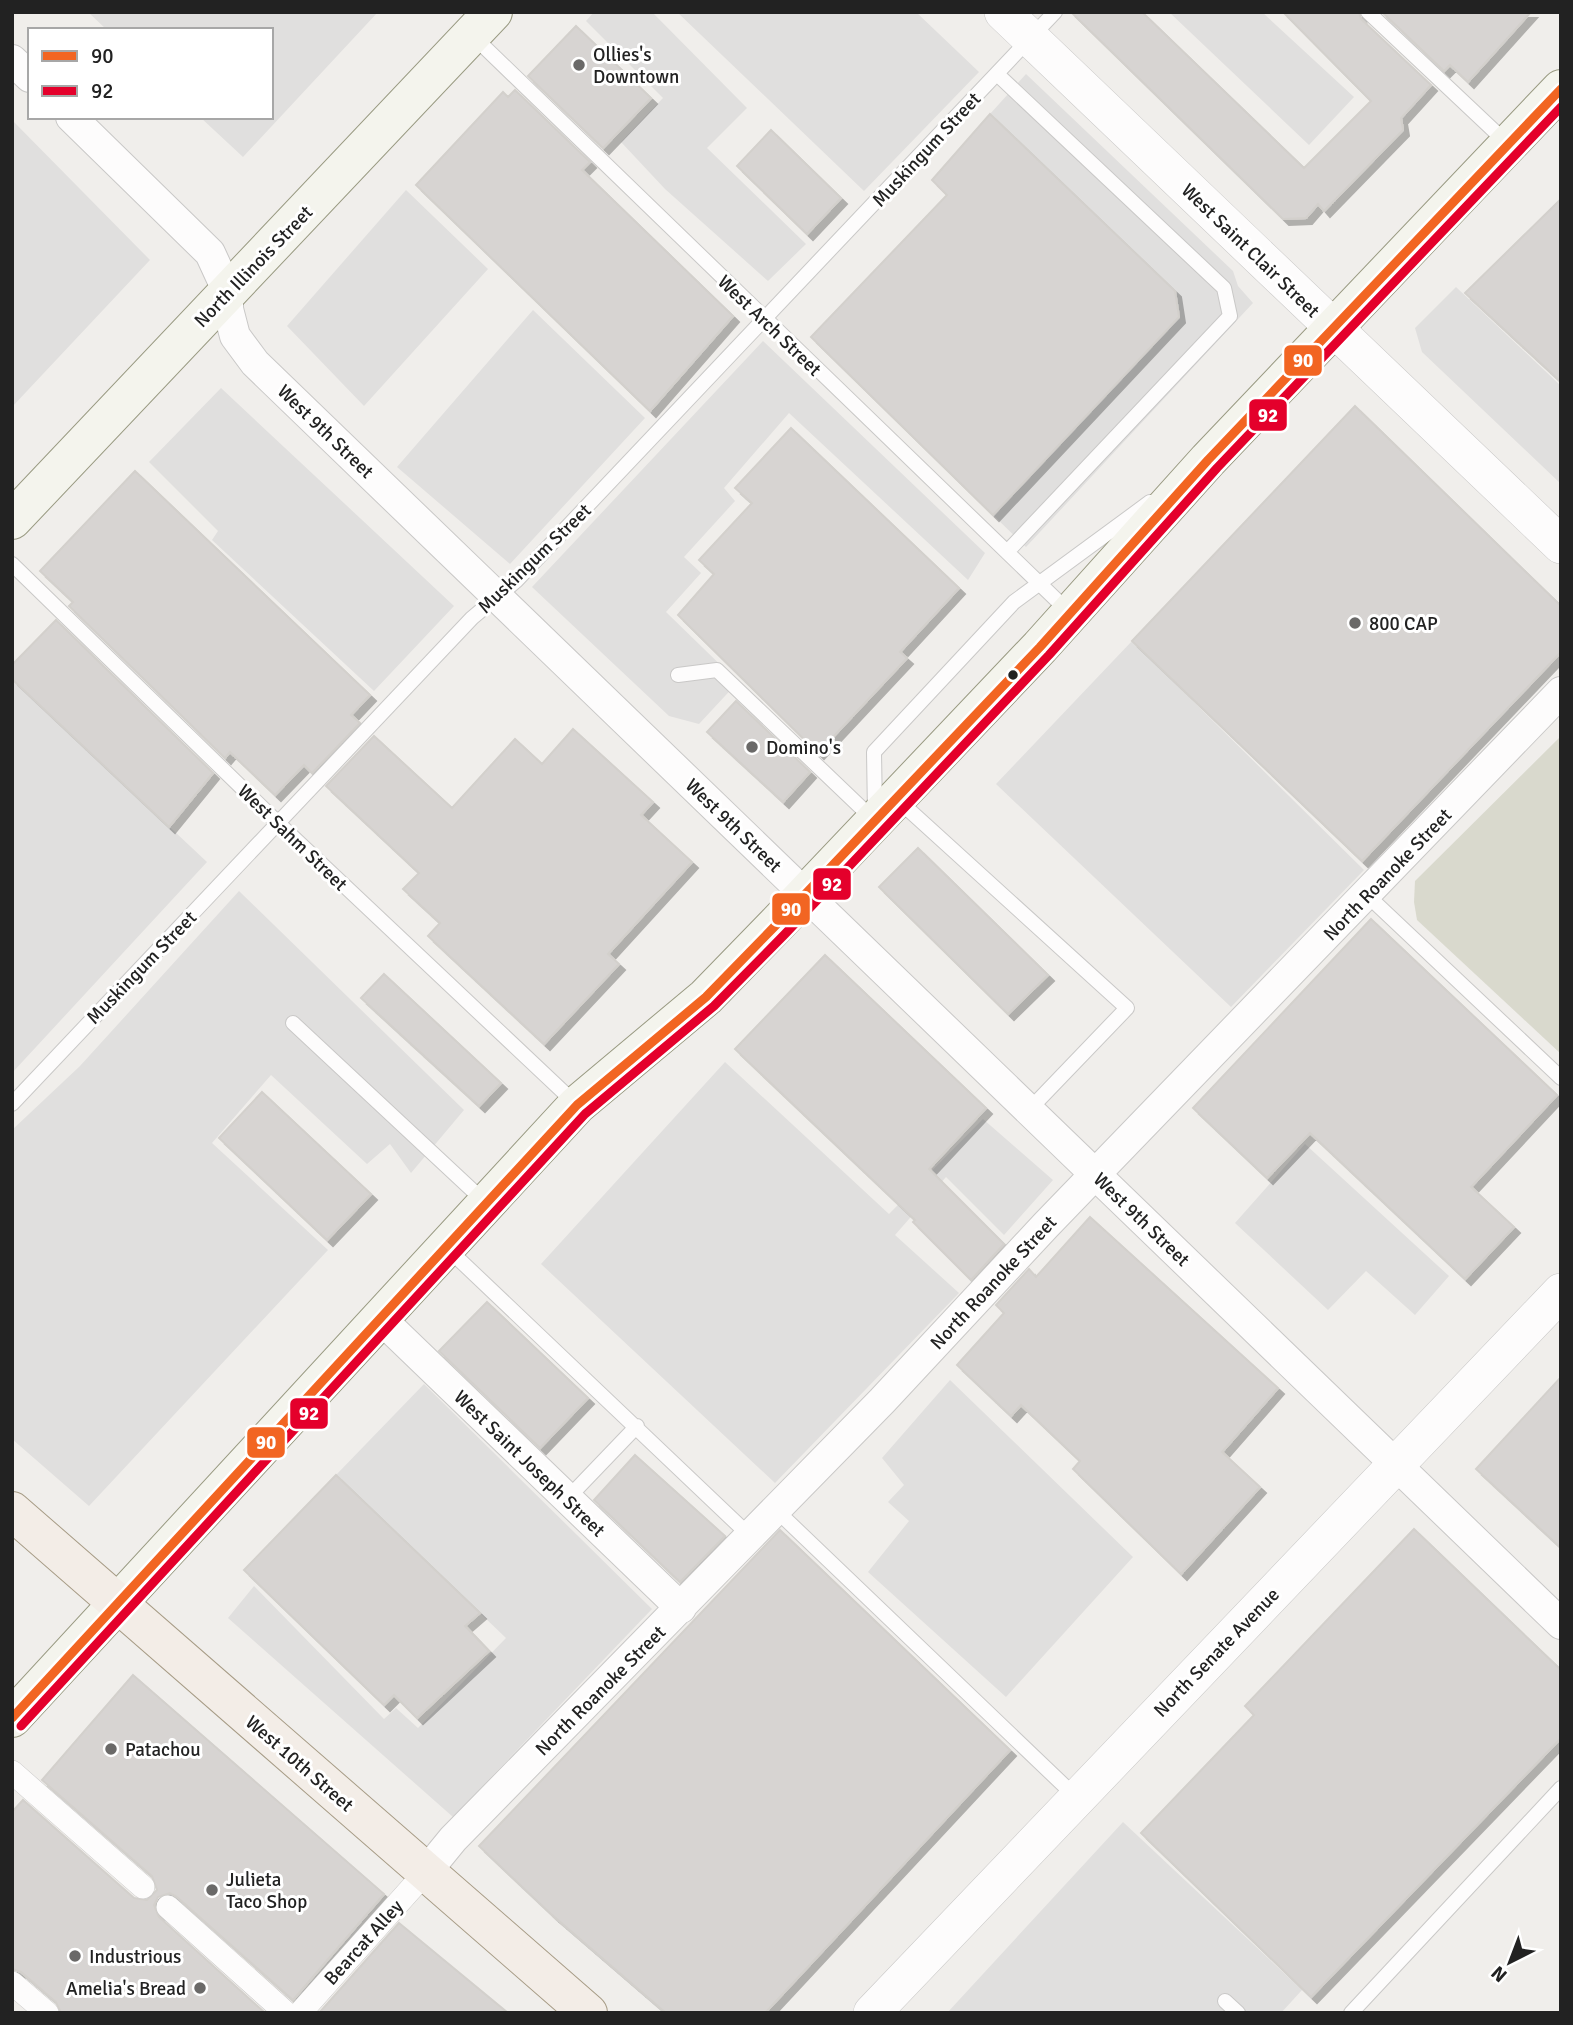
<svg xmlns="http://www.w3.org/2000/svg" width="1573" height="2025" font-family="Signika,sans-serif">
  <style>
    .construction { fill: #d9d9cd }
    .parking { fill: #e0dfde }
    .building { fill: #d7d4d2; stroke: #d3d0cc; stroke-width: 2; filter: url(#shadow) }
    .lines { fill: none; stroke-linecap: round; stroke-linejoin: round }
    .service-casing { stroke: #c9c8c7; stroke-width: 16 }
    .pedestrian-casing { stroke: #c9c8c7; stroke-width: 24 }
    .minor-casing { stroke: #c9c8c7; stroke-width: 32 }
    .tertiary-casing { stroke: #c9c8c7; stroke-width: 38 }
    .secondary-casing { stroke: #999a82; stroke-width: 40 }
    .primary-casing { stroke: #a79c86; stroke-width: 40 }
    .service { stroke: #fdfcfc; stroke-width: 14 }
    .pedestrian { stroke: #fdfcfc; stroke-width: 23 }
    .minor { stroke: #fdfcfc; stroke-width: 30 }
    .tertiary { stroke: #fdfcfc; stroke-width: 37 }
    .secondary { stroke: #f4f4ed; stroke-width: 38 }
    .primary { stroke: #f3ede7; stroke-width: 38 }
    .bus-1-casing { stroke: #fff; stroke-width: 14 }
    .bus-2-casing { stroke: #fff; stroke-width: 14 }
    .bus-1 { stroke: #f26522; stroke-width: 9 }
    .bus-2 { stroke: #e4002b; stroke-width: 9 }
    .poi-dot { fill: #6a6968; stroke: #fff; stroke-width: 2.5 }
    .bus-dot { fill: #222; stroke: #fff; stroke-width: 2.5 }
    .labels { text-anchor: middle; stroke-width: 6; stroke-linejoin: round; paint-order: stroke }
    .poi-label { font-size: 19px; fill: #222; stroke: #fff; text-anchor: start }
    .street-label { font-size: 19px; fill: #222; stroke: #fff }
    .line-badge { stroke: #fff; stroke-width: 2.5 }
    .badge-label { font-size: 19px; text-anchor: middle; font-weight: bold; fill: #fff }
  </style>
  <defs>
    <filter id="shadow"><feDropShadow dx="6" dy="6" stdDeviation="0" flood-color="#0004"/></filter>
  </defs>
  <rect width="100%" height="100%" fill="#f0eeeb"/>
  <path class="construction" d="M1561,736v318l-144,-134 -3,-18 1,-21z"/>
  <path class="parking" d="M88,12h290l-135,145 -43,-40h71v-87h-164z
    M594,12h58l95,96 -40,40 99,96 -38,37 -103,-92 -44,-47 42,-44 -77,-77z
    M677,12h239l63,60 -115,119z
    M1169,12h93l92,85 -45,48z
    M1026,74l207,197 5,15 15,17 -227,244 -33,-32 186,-198 -4,-26 -185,-177z
    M12,120l138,140 -138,147z
    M406,190l82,79 -124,137 -77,-80z
    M1456,287l105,99v98l-139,-132 -7,-24z
    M533,310l112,108 -135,146 -113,-97z
    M763,341l222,212 -17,27 -179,-167 -65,75 11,13 -51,56 17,16 -35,39 72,70 -39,42 -30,-8 -137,-129z
    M221,388l233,218 -80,85 -162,-151 6,-9 -69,-69z
    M1132,641l232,229 -133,137 -235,-223z
    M12,679l195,183 -195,211z
    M239,891l225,219 -53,63 -21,-29 -23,20 -96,-89 -59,68 116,107 -239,256 -77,-67v-309l68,-64z
    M725,1062l164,152 94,-95 70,61 -49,55 -58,-58 -51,58 64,58 -184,190 -234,-219z
    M1305,1144l144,132 -34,39 -49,-44 -38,39 -93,-87z
    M950,1380l183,177 -127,140 -138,-125 41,-51 -21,-19 16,-17 -22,-27z
    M424,1384l228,225 -199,208 -225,-199 26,-32 130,133 12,-11 22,20 88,-90 -170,-163z
    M1123,1822l179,168 -21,23h-334z"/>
  <path class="building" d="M1071,12h71l162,156 67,-67 -88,-89h76l2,7 70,66 -30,33 2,12 -79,81 -6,-7 -12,14 -23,1z
    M1382,12h149l-63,70 -18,-17 -6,6z
    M576,26l75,72 -48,50 -75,-72z
    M515,90l75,72 -8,8 151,146 -83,95 -234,-226 87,-93 5,5z
    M990,114l185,177 4,26 -186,198 -182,-178 136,-142 -15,-15z
    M771,130l70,68 -34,36 -70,-68z
    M1561,199v183l-96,-89z
    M1355,406l206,200v46l-199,209 -230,-220z
    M791,428l168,160 -59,64 7,6 -89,95 -140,-138 36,-41 -15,-14 53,-57 -17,-15z
    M135,471l235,224 -19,20 9,8 -48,50 -8,-8 -29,30 -45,-43 -5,6 -156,-152 4,-4 -33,-31z
    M56,620l157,153 -44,54 -157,-148v-14z
    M736,701l74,71 -27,30 -76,-70z
    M573,729l80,73 -12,13 51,47 -84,92 11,10 -75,80 -116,-108 12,-13 -37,-34 16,-16 -93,-87 48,-50 78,72 63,-69 27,25z
    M918,848l130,127 -40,39 -129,-127z
    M1371,919l186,176 -86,92 43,40 -49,52 -155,-146 -43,45 -74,-70z
    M825,955l161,153 -57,61 75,75 -33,36 -58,-58 2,-2 -180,-171z
    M384,974l117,109 -22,23 -118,-108z
    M262,1092l109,102 -44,46 -108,-102z
    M1090,1217l188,171 -56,64 38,35 -79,87 -108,-105 7,-8 -59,-56 -10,11 -54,-51 47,-52 -8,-8 33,-36 7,8z
    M487,1302l101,96 -48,50 -101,-97z
    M1561,1377v171l-85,-79z
    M635,1455l90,81 -45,46 -86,-82z
    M336,1475l144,138 -15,13 24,25 -72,67 -23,-23 -10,10 -140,-135z
    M1414,1529l147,141v68l-250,259 -170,-164 113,-118 -9,-9z
    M780,1530l230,220 -245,263h-99l-115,-99 -72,-68z
    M133,1675l251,219 -91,106 -116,-103 -7,-4 -12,4 -4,8 5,12 106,96h-204l-5,-11 -35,-30 -9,-3v-157l11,-12 111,98 13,2 10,-10 -5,-14 -110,-96z
    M399,1923l109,90h-189z"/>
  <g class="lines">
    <g class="service-casing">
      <path id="service" d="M1368,12l139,131
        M473,36l597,577
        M997,74l227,214 6,28 -223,236
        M12,564l266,259 297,280
        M678,675l39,-5 157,150
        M898,800l229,208 -98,102
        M875,813l-1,-61 140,-150 136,-100
        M1367,895l194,183
        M293,1023l193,180
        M12,1104l460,-486 44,-37 539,-569
        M447,1248l303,288
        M567,1499l70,-73
        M775,1509l301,288
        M1225,2001l13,12
        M1351,2013l210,-225"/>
    </g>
    <g class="pedestrian-casing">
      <path id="pedestrian" d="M12,1772l131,115
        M168,1907l118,106
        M12,1983l35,30
        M300,2013l126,-141"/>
    </g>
    <g class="minor-casing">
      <path id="minor" d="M12,60l18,17
        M71,117l139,136 18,39v17l7,27 20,27 1306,1261
        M380,1318l301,290
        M426,1872l27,-33 429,-438 164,-176 515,-533"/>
    </g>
    <g class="tertiary-casing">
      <path id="tertiary" d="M1003,12l558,533
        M872,2013l689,-721"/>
    </g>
    <g class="secondary-casing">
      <path id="secondary" d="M12,520l481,-508
        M12,1718l565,-613 129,-108 70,-72 264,-278 168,-187 353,-371"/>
    </g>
    <g class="primary-casing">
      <path id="primary" d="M12,1511l576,502"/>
    </g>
    <use href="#service" class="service"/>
    <use href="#pedestrian" class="pedestrian"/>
    <use href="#minor" class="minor"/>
    <use href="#tertiary" class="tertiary"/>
    <use href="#secondary" class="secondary"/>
    <use href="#primary" class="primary"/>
    <g class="bus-1-casing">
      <path id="bus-1" d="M12,1718l565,-613 129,-108 70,-72 264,-278 168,-187 353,-371"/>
    </g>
    <g class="bus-2-casing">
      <path id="bus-2" d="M21,1726l564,-612 129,-108 71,-72 264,-279 168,-187 344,-361"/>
    </g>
    <use href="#bus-1" class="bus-1"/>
    <use href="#bus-2" class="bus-2"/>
  </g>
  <g class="poi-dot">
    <circle cx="579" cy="65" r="7"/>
    <circle cx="1355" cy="623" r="7"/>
    <circle cx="752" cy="747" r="7"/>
    <circle cx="111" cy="1749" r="7"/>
    <circle cx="212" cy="1890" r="7"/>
    <circle cx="75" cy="1956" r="7"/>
    <circle cx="200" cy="1988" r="7"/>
  </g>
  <circle class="bus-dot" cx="1013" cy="675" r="6"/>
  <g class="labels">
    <g class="poi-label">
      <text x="593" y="61">Ollies's<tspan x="593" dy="22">Downtown</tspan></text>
      <text x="1369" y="630">800 CAP</text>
      <text x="766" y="754">Domino's</text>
      <text x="125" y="1756">Patachou</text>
      <text x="226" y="1886">Julieta<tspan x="226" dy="22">Taco Shop</tspan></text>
      <text x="89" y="1963">Industrious</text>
      <text x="186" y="1995" text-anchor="end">Amelia's Bread</text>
    </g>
    <g class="street-label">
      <text transform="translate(926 149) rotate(-47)" y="7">Muskingum Street</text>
      <text transform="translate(1251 250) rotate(44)" y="7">West Saint Clair Street</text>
      <text transform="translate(253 266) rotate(-46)" y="7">North Illinois Street</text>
      <text transform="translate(770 325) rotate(44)" y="7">West Arch Street</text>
      <text transform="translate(326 431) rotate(44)" y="7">West 9th Street</text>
      <text transform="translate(534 558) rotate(-44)" y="7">Muskingum Street</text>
      <text transform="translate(734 825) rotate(44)" y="7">West 9th Street</text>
      <text transform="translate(293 837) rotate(44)" y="7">West Sahm Street</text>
      <text transform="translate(1387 874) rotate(-46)" y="7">North Roanoke Street</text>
      <text transform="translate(141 967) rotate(-46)" y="7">Muskingum Street</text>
      <text transform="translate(1142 1219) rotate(44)" y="7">West 9th Street</text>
      <text transform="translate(993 1282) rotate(-47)" y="7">North Roanoke Street</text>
      <text transform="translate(530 1463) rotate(44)" y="7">West Saint Joseph Street</text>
      <text transform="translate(1216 1652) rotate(-46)" y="7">North Senate Avenue</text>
      <text transform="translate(600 1690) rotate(-45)" y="7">North Roanoke Street</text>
      <text transform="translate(300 1763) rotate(41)" y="7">West 10th Street</text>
      <text transform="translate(363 1942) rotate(-48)" y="7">Bearcat Alley</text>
    </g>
  </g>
  <g class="line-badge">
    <rect x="1283" y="344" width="40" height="33" rx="7" fill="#f26522"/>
    <rect x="1248" y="398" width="40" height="34" rx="7" fill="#e4002b"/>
    <rect x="812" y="867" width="40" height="34" rx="7" fill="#e4002b"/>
    <rect x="771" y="892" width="40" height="34" rx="7" fill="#f26522"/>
    <rect x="289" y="1397" width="40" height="33" rx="7" fill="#e4002b"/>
    <rect x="246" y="1426" width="40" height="33" rx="7" fill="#f26522"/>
  </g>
  <g class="badge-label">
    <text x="1303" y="367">90</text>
    <text x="1268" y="422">92</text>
    <text x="832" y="891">92</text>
    <text x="791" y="916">90</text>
    <text x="309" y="1420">92</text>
    <text x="266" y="1449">90</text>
  </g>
  <rect width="1573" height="2025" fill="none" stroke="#222222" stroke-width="28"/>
  <rect x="28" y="28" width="245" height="91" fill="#ffffff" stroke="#a7a7a7" stroke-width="2"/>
  <rect x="42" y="51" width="35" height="10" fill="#f26522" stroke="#a7a7a7" stroke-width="2"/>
  <text x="91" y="63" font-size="21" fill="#222222">90</text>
  <rect x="42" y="86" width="35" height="10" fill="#e4002b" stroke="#a7a7a7" stroke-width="2"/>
  <text x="91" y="98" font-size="21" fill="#222222">92</text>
  <g transform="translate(1510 1962) rotate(222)" stroke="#ffffff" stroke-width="5" paint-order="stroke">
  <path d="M0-5L12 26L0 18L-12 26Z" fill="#222222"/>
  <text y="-10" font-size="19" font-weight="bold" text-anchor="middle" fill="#222222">N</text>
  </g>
</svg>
